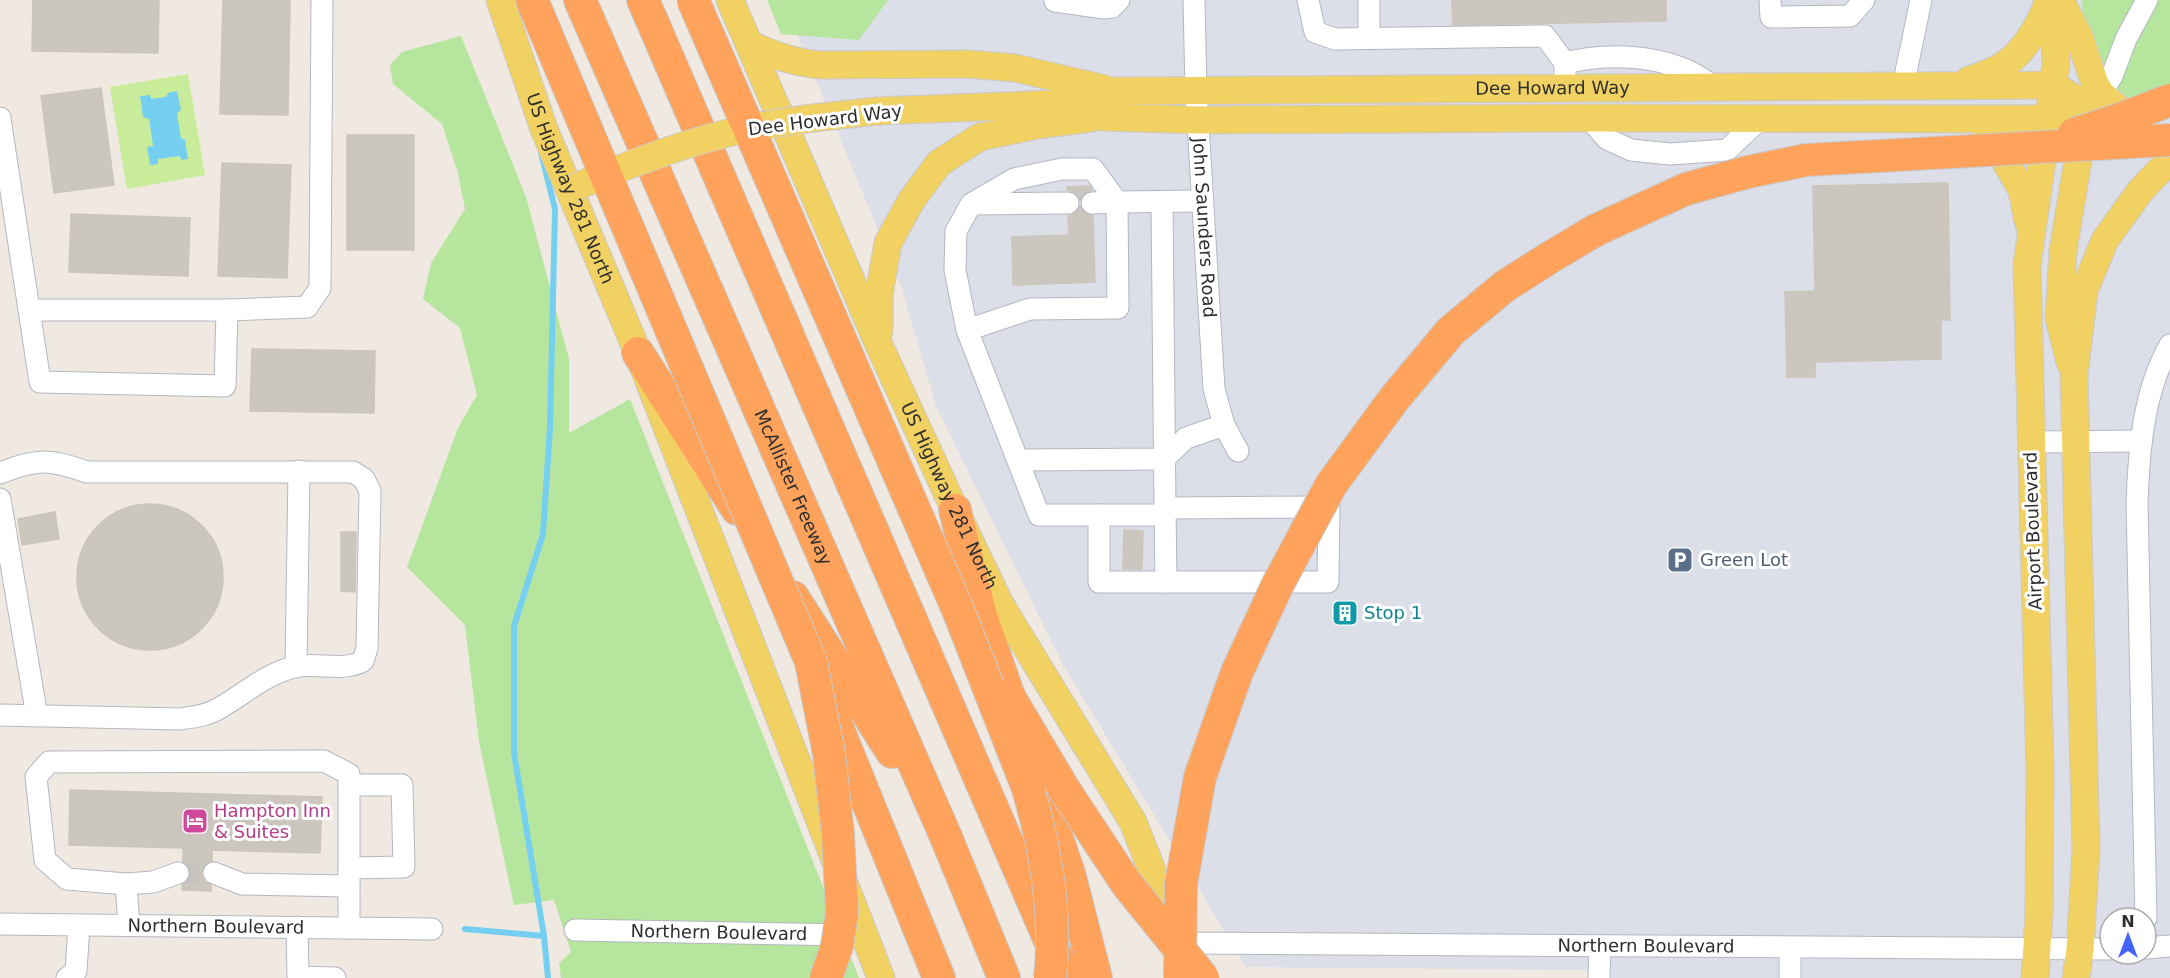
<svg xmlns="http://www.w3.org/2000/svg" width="2170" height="978" font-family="'DejaVu Sans',sans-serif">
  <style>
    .airport { fill: #dcdee8; fill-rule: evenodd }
    .green { fill: #b6e59e }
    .pitch { fill: #c9ec9a }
    .water { fill: #75cff0 }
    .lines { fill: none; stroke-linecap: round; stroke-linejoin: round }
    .stream { stroke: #75cff0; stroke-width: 6 }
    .building { fill: #cbc7bf; stroke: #cbc5ba; stroke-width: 1.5 }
    .minor-tunnel { stroke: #c8c4bd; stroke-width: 21; stroke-dasharray: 21 10; stroke-linecap: butt }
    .minor-casing { stroke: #b4b7c1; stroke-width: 23 }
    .major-casing { stroke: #c9c9c9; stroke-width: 29 }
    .highway-casing { stroke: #c9c9c9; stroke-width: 34 }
    .minor { stroke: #fff; stroke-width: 21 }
    .major { stroke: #f2d163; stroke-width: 27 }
    .highway { stroke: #ffa35c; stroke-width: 32 }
    .major-bridge-casing { stroke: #c9c9c9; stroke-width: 29; stroke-linecap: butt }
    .highway-bridge-casing { stroke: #c9c9c9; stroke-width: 34; stroke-linecap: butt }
    .major-bridge { stroke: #f2d163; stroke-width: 27 }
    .highway-bridge { stroke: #ffa35c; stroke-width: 32 }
    .labels { text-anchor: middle; stroke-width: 6; stroke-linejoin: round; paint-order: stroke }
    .street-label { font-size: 18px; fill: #2e2e2e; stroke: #fff }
    .service-label { font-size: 18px; fill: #4e5e75; stroke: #fff; text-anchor: start }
    .culture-label { font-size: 18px; fill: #0d838f; stroke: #fff; text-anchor: start }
    .hotel-label { font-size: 18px; fill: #b23c85; stroke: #fff; text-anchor: start }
  </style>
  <rect width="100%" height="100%" fill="#efe9e1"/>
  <path class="airport" d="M783,0h1387v978h-572l-12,-8 -340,-3 -184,-304 -126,-257 -35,-120zM2110,918h36v36h-36z"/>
  <path class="green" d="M767,0h121l-29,40 -78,-6z
    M2082,0h88v95l-39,5 -38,-31 -9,-44z
    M461,36l65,161 43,162v74l61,-34 229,579h-298l-2,-15 12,-11 -17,-52 -40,5 -35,-163 -14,-117 -58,-58 51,-139 19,-33 -17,-67 -37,-29 8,-36 34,-54 -7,-36 -16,-49 -49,-40 -3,-19 12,-13z"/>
  <path class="pitch" d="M188,74l17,101 -78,14 -17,-102z"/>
  <path class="water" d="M177,91l4,19 -4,3 4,26h4l3,20 -7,1 -1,-4 -22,3v5l-8,1 -3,-18 6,-1 -4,-27 -6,-2 -3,-21 10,-1 1,4 15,-2 2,-4z"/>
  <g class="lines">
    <path class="stream" d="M541,153l14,56 -5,219 -7,106 -29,92v127l30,183 4,42
      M465,929l79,7"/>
  </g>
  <path class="building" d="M33,0h126l-1,53 -126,-2z
    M223,0l67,1 -2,114 -68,-1z
    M1452,0h214v21l-213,4z
    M101,88l13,97 -60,8 -13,-97z
    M347,135h67v115h-67z
    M222,163l69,2 -4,113 -69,-2z
    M1948,183l2,137h-9v39l-126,3v15h-28l-2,-85 30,-1 -2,-105z
    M1090,186l2,4 -7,3 -5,7 -5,-8 -8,-2v-3z
    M1080,206l6,8 7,2 2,66 -82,3 -1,-48 57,-2 -1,-19 7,-2z
    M71,214l119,4 -2,58 -119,-4z
    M252,349l123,2 -1,62 -124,-2z
    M77 577a73 73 0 1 1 146 0a73 73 0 1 1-146 0Z
    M55,512l4,27 -37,6 -4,-26z
    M1124,530l19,1 -1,38h-19z
    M341,532h15l-1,60 -14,-1z
    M70,790l252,7 -2,56 -108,-3v11l-6,2 -5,11 3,7 7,4v6l-29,-1v-5l6,-4 3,-6 -1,-7 -7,-6v-14l-114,-3z"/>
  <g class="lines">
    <path class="minor-tunnel" d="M178,873h36"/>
    <g class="minor-casing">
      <g id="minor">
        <path id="s1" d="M1194,0l2,91 18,298 10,36 14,26"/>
        <path d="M1308,0l7,32 20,7 210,-3 20,27v26"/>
        <path d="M1369,0v38"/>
        <path d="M1770,0l1,17 79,-1 14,-16"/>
        <path d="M1055,1l49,7 8,-1 7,-7"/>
        <path d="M1565,63c38,-9 82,-9 119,6 11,4 22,12 32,19"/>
        <path d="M1903,86l18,-86"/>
        <path d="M2094,105l18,-29 14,-37 21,-39"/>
        <path d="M0,118l4,27"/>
        <path d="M1589,118l18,21 24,11 39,4 57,-4 34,-32"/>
        <path d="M0,145h4l36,237 185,4 2,-76"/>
        <path d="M1117,202l-24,-33h-31l-48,10 -43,25 -15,27 -1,39 12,60 72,185h126"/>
        <path d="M1092,203l25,-1"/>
        <path d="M972,204l96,-1"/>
        <path d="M29,310h198l80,-3 13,-19 2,-288"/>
        <path d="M967,330l63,-21 88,-1 -1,-106 85,-1"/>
        <path d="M2031,442l110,-1"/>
        <path d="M1018,460l146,-1 22,-21 38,-13"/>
        <path d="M0,473c38,-15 49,-14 87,-1h266l11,7 6,12 -3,157 -4,13c-19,11 -47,1 -69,6 -29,7 -52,29 -78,43 -11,6 -23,7 -36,9l-180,-4"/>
        <path d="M0,499l37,217"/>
        <path d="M1165,508l1,74"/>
        <path d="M1099,515v67h229l1,-75 -164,1 -3,-306"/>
        <path d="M296,667l3,-196"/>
        <path d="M349,868l55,-1 -2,-82h-53"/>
        <path d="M214,873l28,11 107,2"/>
        <path d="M126,884l27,-2 25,-9"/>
        <path d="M2146,918l-9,-415c2,-53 6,-111 33,-158"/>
        <path id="s2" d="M0,924l432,5"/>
        <path d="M129,925l-3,-41 -59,-5 -22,-19 -9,-83 13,-15 275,-1 25,13v154"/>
        <path d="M297,927l1,50 37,1"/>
        <path id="s3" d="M575,930l275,5"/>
        <path id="s4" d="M1181,943l929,6"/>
        <path d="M1790,948v30"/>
        <path d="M2146,948l24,-2"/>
        <path d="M67,978l9,-7 3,-46"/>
        <path d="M1599,978l1,-32"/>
      </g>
    </g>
    <g class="major-casing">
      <g id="major">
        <path id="s5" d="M500,0l44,129 94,224 243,625"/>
        <path id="s6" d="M730,0l149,345 76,165 45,94 133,218 45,114"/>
        <path d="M2060,0l19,36 16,48 6,10 23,20"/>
        <path d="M749,44c24,11 46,19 73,21l146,-1 47,4 90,21"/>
        <path d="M1969,80c11,-4 25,-8 35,-15 21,-13 37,-43 45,-65"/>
        <path d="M2054,85l20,13 11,20 -22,133 -4,67 11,44"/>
        <path d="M1058,105l44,12 96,3 391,-2 434,1 84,-3"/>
        <path id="s7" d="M878,111l176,-7 61,-13 939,-6"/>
        <path d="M1987,136l17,23 18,31 6,31"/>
        <path d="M879,331v-36l9,-52 23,-42 28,-38 41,-26 57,-12 54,-7"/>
        <path d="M2035,978l4,-65 1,-144 -13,-504 29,-200 -2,-65"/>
        <path d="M2076,978l4,-28 6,-100 -12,-475 10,-84 21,-51 36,-50 29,-30"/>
      </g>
    </g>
    <g class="highway-casing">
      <g id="highway">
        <path id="s8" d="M580,0l366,837 58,141"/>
        <path d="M643,0l423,978"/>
        <path d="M638,353l99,156"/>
        <path d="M955,510l25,103 38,109"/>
        <path d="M793,597l99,155"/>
        <path d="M827,702l112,276"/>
        <path d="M1042,795l27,78 27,105"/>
      </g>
    </g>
    <use href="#minor" class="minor"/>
    <use href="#major" class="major"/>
    <use href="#highway" class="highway"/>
    <g class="major-bridge-casing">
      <path id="major-bridge" d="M571,189c53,-23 109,-45 165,-58 47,-11 95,-15 142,-20"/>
    </g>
    <g class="highway-bridge-casing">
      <path id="highway-bridge" d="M532,0l279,662 18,92 9,80 4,78 -5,34 -11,32
        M693,0l265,610 69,176c19,62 30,127 23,192
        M2074,134l47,-15 49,-19
        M1008,695l56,94 62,94 77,95
        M1180,978l1,-94 19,-107 37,-105 41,-88 53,-99 63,-86 57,-68 54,-45 49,-31 42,-25 90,-41 62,-17 58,-12 364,-20"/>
    </g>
    <use href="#major-bridge" class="major-bridge"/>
    <use href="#highway-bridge" class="highway-bridge"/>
  </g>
  <defs>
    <g id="parking-square" transform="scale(1.35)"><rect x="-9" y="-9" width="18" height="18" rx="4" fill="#5c6f8a" stroke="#fff"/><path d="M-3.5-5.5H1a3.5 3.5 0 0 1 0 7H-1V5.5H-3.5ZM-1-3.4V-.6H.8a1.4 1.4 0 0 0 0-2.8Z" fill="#fff"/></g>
    <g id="building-square" transform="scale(1.35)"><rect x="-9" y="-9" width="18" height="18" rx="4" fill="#0f9aa8" stroke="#fff"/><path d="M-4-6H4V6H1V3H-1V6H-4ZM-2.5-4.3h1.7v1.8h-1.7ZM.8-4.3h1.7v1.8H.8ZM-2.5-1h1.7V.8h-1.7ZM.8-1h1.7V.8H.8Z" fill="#fff"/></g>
    <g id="hotel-square" transform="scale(1.35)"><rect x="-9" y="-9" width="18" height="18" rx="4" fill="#d1479c" stroke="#fff"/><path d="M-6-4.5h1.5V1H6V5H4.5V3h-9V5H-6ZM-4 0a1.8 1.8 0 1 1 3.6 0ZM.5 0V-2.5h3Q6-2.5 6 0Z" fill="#fff"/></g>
  </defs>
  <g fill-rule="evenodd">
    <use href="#parking-square" x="1680" y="560"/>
    <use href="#building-square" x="1345" y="613"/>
    <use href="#hotel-square" x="195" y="821"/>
  </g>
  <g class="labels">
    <g class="street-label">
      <text dy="6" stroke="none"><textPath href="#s7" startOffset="676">Dee Howard Way</textPath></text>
      <text transform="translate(825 120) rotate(-7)" y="6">Dee Howard Way</text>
      <text dy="6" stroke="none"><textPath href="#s5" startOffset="201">US Highway 281 North</textPath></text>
      <text dy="6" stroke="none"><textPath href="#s1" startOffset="228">John Saunders Road</textPath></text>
      <text dy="6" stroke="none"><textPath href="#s8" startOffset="532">McAllister Freeway</textPath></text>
      <text dy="6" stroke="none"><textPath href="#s6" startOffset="542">US Highway 281 North</textPath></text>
      <text transform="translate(2033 531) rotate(-92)" y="6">Airport Boulevard</text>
      <text dy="6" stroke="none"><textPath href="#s2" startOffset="216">Northern Boulevard</textPath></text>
      <text dy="6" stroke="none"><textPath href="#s3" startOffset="144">Northern Boulevard</textPath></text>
      <text dy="6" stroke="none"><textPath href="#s4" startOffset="465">Northern Boulevard</textPath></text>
    </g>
    <g class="service-label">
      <text x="1700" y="566">Green Lot</text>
    </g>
    <g class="culture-label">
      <text x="1364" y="619">Stop 1</text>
    </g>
    <g class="hotel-label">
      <text x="214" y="817">Hampton Inn<tspan x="214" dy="21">&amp; Suites</tspan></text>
    </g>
  </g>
  <g transform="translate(2128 936)"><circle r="28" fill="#ffffff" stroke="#ababab" stroke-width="1.5"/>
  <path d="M0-4.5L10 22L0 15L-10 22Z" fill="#4264fb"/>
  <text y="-9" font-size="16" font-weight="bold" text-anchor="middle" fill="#2e2e2e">N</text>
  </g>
</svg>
